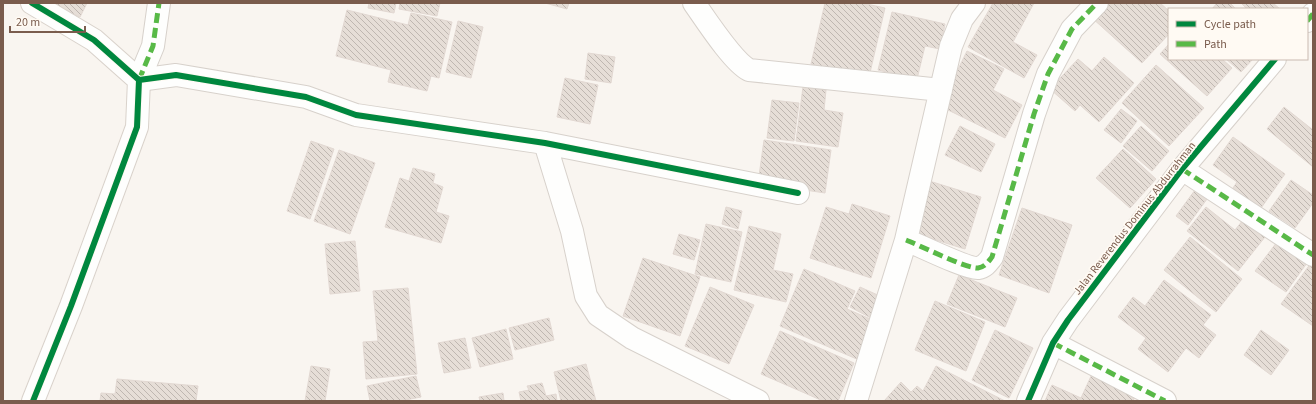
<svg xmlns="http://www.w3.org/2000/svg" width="1316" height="404" font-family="'Source Sans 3',sans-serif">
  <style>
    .building { fill: url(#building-back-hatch); stroke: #e2d8d2 }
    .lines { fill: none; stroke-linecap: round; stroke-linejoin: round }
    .street-casing { stroke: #d7d1cb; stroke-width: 24 }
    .secondary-casing { stroke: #d9d2cb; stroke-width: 24 }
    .street { stroke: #fefefd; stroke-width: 22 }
    .secondary { stroke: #fefefd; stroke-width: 22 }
    .quiet { stroke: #58b947; stroke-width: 5; stroke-dasharray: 10 5; stroke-linecap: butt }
    .cycleway-casing { stroke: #fffaf3; stroke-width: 8 }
    .cycleway { stroke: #00873e; stroke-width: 6 }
    .labels { text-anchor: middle; stroke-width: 3.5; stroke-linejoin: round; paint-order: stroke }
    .street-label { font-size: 11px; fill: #7a5c4d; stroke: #fffaf3 }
  </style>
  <defs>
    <pattern id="building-back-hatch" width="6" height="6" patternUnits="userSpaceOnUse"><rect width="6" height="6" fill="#e6ded7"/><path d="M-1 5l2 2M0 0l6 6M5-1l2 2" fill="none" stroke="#bfb7b1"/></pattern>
  </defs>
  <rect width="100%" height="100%" fill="#f9f5f0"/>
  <path class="building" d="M49,3h38l-7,14z
    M369,3h27l-2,10 -26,-5z
    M400,3h40l-3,13 -38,-7z
    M545,3h24l-2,6z
    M825,3h37l23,5 -16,69 -58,-13z
    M993,3h41l-21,39 24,13 -13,23 -56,-31z
    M1103,3h57l9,8v23l-27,29 -51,-46z
    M1217,3h13l6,6h-24z
    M1241,3h32l7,6h-33z
    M347,10l61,15 3,-12 41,9 -13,56 -8,-2 -4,15 -39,-9 3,-12 -55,-14z
    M892,12l53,12 -5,25 -15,-3 -8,33 -39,-9z
    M458,21l25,6 -12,51 -25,-6z
    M1169,44v15h53l10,9 -25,28 -47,-42z
    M967,51l37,18 -11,21 29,15 -17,33 -65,-32z
    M588,53l27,4 -4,26 -26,-4z
    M1104,57l30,26 -35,39 -19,-17 -5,6 -25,-22 28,-30 14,12z
    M1226,59h27l-12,13z
    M1156,65l48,43 -35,38 -47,-43z
    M565,78l33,7 -8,39 -33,-7z
    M803,87l23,3 -2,20 19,3 -5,34 -42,-6z
    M772,100l27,3 -5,38 -27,-3z
    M1284,107l29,23v37l-46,-38z
    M1121,109l16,12 -16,22 -17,-13z
    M960,126l35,18 -14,28 -36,-17z
    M1141,126l28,25 -17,20 -29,-25z
    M1233,137l52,37 -26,37 -28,-20 6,-9 -24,-17z
    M764,140l67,10 -6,43 -67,-10z
    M311,141l23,8 -24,70 -23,-8z
    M1123,149l33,30 -26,29 -34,-30z
    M339,150l36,13 -25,71 -36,-13z
    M413,168l22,6 -2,9 10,4 -7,25 13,4 -8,27 -56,-16 15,-49 9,3z
    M926,180l55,17 -16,52 -55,-17z
    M1291,180l22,15v8l-18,25 -26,-17z
    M1195,190l12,9 -19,26 -12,-9z
    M852,204l38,12 -19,62 -61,-20 16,-51 23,7z
    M726,207l16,4 -4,18 -16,-5z
    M1206,207l29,23 8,-10 22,17 -27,34 -51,-40z
    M1022,208l50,17 -23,68 -50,-18z
    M706,224l36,8 -11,50 -36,-8z
    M749,226l32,8 -8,36 20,4 -7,28 -52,-12z
    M679,234l21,6 -6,20 -21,-6z
    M1190,237l52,42 -26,33 -52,-42z
    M355,241l5,50 -30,3 -5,-50z
    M1277,242l30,21 -21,29 -31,-21z
    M643,258l57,19 -20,59 -57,-20z
    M1311,263l2,1v62l-32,-22z
    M804,269l51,22 -8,18 28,12 -16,39 -79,-34z
    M959,275l58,23 -12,29 -58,-23z
    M1164,280l47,35 -8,10 13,10 -17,23 -13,-10 -18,24 -30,-23 8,-11 -28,-21 15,-20 12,9z
    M710,287l44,18 -25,59 -44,-18z
    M860,287l22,10 -11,21 -21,-11z
    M408,288l9,86 -51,5 -3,-37 15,-1 -5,-50z
    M935,301l50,21 -19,49 -51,-21z
    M549,318l5,22 -39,10 -6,-22z
    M506,329l7,30 -33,8 -8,-29z
    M995,330l38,18 -24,50 -37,-18z
    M1261,330l28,20 -18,25 -27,-20z
    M780,331l74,32 -16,38h-15l-62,-27z
    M465,338l6,30 -27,5 -6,-30z
    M586,364l10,37h-35l-7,-29z
    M311,366l19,3 -5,32h-20z
    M936,366l69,35h-121l17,-19 10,10 6,-6 6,5z
    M1092,374l44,20 -3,7h-88l7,-16 29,13z
    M416,376l5,21 -21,4h-30l-3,-15z
    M117,379l81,7 -2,15h-96l1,-8 14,1z
    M542,383l4,13 10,-2 1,7h-36l-2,-9 10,-2 -2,-4z
    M503,393l1,8h-24l-1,-4z"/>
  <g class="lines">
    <g class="street-casing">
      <path id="street" d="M694,3c12,17 39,59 55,67l192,20
        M1307,21l6,-7
        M139,80l37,-5 130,22 50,18 189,28 253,50
        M139,80l14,-34 6,-43
        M545,143l27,88 14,65 12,19 34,23 126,63
        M1182,169l131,86
        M906,240c13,5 61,29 72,28 7,-1 10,-6 14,-11l42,-143 14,-40 24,-45 25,-26
        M1053,343l112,58
        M856,401l50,-161 45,-194 11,-27 12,-16
        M1028,401l25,-58 15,-23 114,-151 93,-110"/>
    </g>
    <g class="secondary-casing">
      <path id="secondary" d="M32,3l62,37 45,40 -2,47 -66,179 -38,95"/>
    </g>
    <use href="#street" class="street"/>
    <use href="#secondary" class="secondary"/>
    <path class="quiet" d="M1307,21l6,-7
      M139,80l14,-34 6,-43
      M1182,169l131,86
      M906,240c13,5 61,29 72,28 7,-1 10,-6 14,-11l42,-143 14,-40 24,-45 25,-26
      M1053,343l112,58"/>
    <g class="cycleway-casing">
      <path id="cycleway" d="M32,3l62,37 45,40 -2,47 -66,179 -38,95
        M139,80l37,-5 130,22 50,18 189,28 253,50
        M1028,401l25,-58 15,-23 114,-151 93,-110"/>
    </g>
    <use href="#cycleway" class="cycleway"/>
  </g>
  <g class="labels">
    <g class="street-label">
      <text transform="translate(1134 218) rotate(-52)" y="4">Jalan Reverendus Dominus Abdurrahman</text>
    </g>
  </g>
  <rect width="1316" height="404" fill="none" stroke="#7a5c4d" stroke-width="8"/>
  <rect x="1168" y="8" width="140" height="52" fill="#fffaf3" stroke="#cabbb1"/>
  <rect x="1176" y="21" width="20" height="6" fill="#00873e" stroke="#cabbb1"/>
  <text x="1204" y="28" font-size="12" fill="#7a5c4d">Cycle path</text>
  <rect x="1176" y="41" width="20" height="6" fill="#58b947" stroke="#cabbb1"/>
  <text x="1204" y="48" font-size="12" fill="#7a5c4d">Path</text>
  <path d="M10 26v6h75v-6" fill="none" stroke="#7a5c4d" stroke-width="2"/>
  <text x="16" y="26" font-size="12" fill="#7a5c4d" stroke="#fffaf3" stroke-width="3" paint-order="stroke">20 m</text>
</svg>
